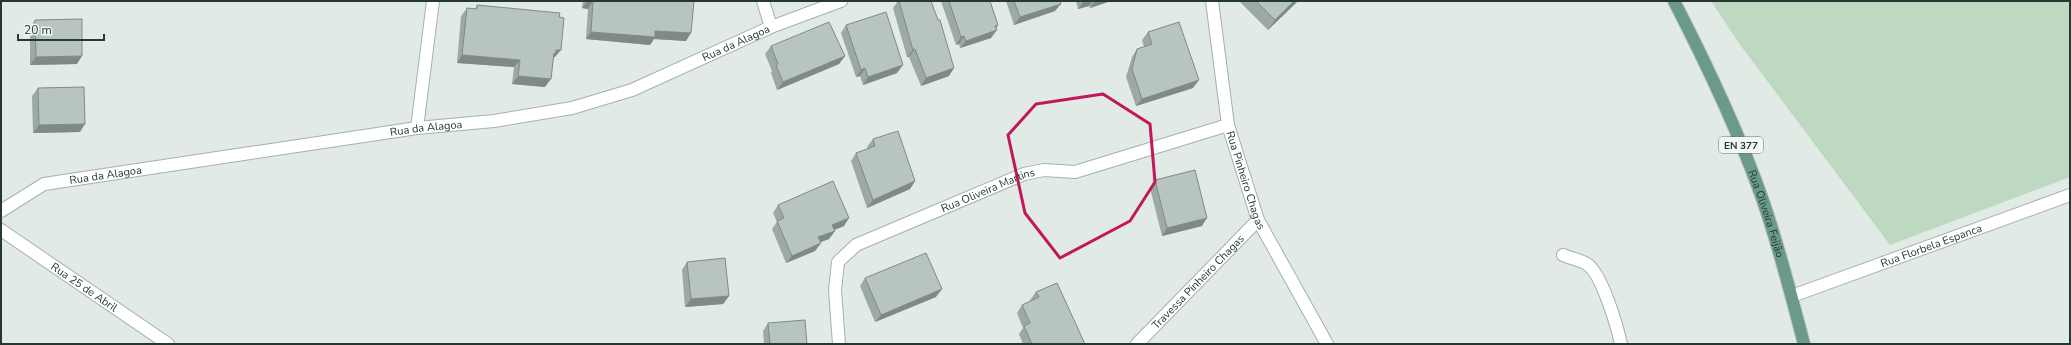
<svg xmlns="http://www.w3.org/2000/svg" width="2071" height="345" font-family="'Nunito Sans',sans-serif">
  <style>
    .green { fill: #bdd9c1 }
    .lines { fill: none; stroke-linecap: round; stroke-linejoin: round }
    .minor-casing { stroke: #a5b1ab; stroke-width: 14 }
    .primary-casing { stroke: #bdc4c1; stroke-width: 14 }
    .minor { stroke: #fff; stroke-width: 12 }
    .primary { stroke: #6b9b88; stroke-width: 12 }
    .wall { fill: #9da9a3 }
    .shaded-wall { fill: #808a85 }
    .building { fill: #b7c5be; stroke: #808a85 }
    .marked { fill: none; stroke: #c2185b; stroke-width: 3; stroke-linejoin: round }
    .labels { text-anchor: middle; stroke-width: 3.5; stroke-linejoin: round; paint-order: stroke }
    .shield { fill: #f2f7f4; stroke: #62726c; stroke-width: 1 }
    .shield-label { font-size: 10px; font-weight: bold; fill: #243931 }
    .street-label { font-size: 11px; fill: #243931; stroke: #f2f7f4 }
  </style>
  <rect width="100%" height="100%" fill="#e2eae5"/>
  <path class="green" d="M1711,1h359v176l-180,68 -152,-203z"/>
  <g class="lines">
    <g class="minor-casing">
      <g id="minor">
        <path d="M763,1l8,26"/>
        <path id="s1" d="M1212,1l16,124 30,95 69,124"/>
        <path d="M417,128l16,-127"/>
        <path id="s2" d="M1,211l43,-27 373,-56 77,-7 78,-13 60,-18 139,-63 70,-26"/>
        <path id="s3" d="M1,230l167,114"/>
        <path d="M1563,255c7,3 17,5 24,9 15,10 30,62 34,80"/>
        <path id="s4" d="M1792,296l278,-101"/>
        <path id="s5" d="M839,344l-4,-54 3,-28 18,-17 168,-71 20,-4 31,2 153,-47"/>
        <path id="s6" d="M1137,344l121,-124"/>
      </g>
    </g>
    <g class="primary-casing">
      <g id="primary">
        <path id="s7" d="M1674,1c33,64 64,129 88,197 17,48 29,97 42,146"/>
      </g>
    </g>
    <use href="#minor" class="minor"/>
    <use href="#primary" class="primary"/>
  </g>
  <path class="wall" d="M583,1h111l-8,40 -32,-2 -4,6 -64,-6 2,-30 -6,-1z
    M898,1h33l18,75 -28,10 -12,-29h-2l-14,-49z
    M941,1h49l8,24 -7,13 -31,10 -1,-4 -3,1z
    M1006,1h54l-5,10 -41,14z
    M1076,1h35l-21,7 -1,-2 -11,3z
    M1239,1h59l-30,29z
    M477,5l78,52h-1l-1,1 -8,29 -33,-3 2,-17 -57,-4 4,-47 6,-8 8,1z
    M35,20l42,44 -47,1v-37z
    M846,25l51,48 -34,12 -3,-9 -4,1 -15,-44z
    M1148,32l45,56 -57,18 -10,-29 6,-20 5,-8 7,-2 -2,-7z
    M771,46l74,10 -6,8 -62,26 -6,-17 1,-2 -7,-17z
    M38,88l42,44 -47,1 -1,-37z
    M873,139l42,42 -5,8 -43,19 -16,-47 5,-8 12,-4 -1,-2z
    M1155,180l47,46 -40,10 -12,-48z
    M778,205l66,21 -10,4 1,1 -6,8 -9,3 1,1 -6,8 -29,12 -14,-34 5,-7 -4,-9z
    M687,262l42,34 -6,8 -38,3 -3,-37z
    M865,278l71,19 -61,25 -15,-36z
    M1036,292l49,52h-62l-4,-10 4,-6 -6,-15 5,-8 9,-4 -1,-1z
    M768,323l39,21h-43l-1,-13z"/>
  <path class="shaded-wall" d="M587,1h6l-5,8 -6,-1z
    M1084,1h8l-3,5 -11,3z
    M1095,1h16l-21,7z
    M1294,1h4l-30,29 7,-10z
    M1061,4l-6,7 -41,14 6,-8z
    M998,25l-4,6 3,-1 -6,8 -31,10 6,-7z
    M655,31l36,2 -5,8 -32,-2 -4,6 -64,-6 5,-7z
    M964,36l-5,8 -3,1 5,-8z
    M915,49l-6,8h-2l6,-7z
    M556,50h5l-6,7h-1l-3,5 -3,-1z
    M462,55l58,5 -6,7 -57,-4z
    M82,56l-5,8 -47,1 6,-8z
    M845,56l-6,8 -62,26 6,-8z
    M903,65l-6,8 -34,12 5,-8z
    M865,68l-5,8 -4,1 5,-7z
    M954,68l-5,8 -28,10 5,-8z
    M518,76l33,3 -6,8 -33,-3z
    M1199,80l-6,8 -57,18 6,-7z
    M85,124l-5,8 -47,1 6,-8z
    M915,181l-5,8 -43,19 6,-8z
    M849,218l-5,8 -17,7 5,-8z
    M1207,218l-5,8 -40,10 5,-8z
    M835,231l-6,8 -16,6 5,-8z
    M821,243l-6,8 -29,12 6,-7z
    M942,289l-6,8 -61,25 6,-7z
    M729,296l-6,8 -38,3 6,-8z"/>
  <path class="building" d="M592,1h102l-3,32 -36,-2v6l-64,-5 2,-31z
    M899,1h32l7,19h2l14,48 -28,10 -11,-29 -2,1z
    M949,1h41l8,24 -3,1 2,4 -31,11 -2,-5 -3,1z
    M1014,1h46l1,3 -41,13z
    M1256,1h38l-19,19z
    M477,5l83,8 -1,4 5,1 -3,32h-5v4l-2,-1 -3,26 -33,-3 2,-16 -58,-5 5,-47 10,1z
    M886,12l17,53 -35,12 -3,-9 -4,2 -15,-45z
    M82,19v37l-46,1 -1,-37z
    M829,22l16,34 -62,26 -7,-17 2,-1 -7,-18z
    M1179,22l20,58 -57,19 -10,-30 5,-20 15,-5 -4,-12z
    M84,87l1,37 -46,1 -1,-37z
    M898,131l17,50 -42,19 -17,-47 19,-7 -2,-7z
    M1195,170l12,48 -40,10 -12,-48z
    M833,181l16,37 -17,7 3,6 -17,6 3,6 -29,13 -15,-35 7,-3 -6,-13z
    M926,253l16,36 -61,26 -16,-37z
    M725,258l4,38 -38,3 -4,-37z
    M1057,283l28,61h-53l-8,-18 6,-3 -8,-18 17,-8 -3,-5z
    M805,320l2,24h-37l-2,-21z"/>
  <path class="marked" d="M1103,94l47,30 5,58 -25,39 -70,37 -35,-45 -17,-78 28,-31z"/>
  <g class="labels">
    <rect class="shield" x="1719" y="137" width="44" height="16" rx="3"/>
    <g class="shield-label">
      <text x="1741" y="149">EN 377</text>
    </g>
    <g class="street-label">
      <text dy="4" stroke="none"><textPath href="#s2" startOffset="761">Rua da Alagoa</textPath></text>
      <text dy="4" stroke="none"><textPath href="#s2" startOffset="437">Rua da Alagoa</textPath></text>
      <text dy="4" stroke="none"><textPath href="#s2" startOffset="113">Rua da Alagoa</textPath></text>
      <text dy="4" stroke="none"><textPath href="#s1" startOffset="183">Rua Pinheiro Chagas</textPath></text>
      <text dy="4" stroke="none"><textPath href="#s5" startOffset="250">Rua Oliveira Martins</textPath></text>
      <text dy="4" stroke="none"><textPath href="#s7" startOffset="232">Rua Oliveira Feijão</textPath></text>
      <text dy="4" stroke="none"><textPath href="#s4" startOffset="148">Rua Florbela Espanca</textPath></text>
      <text dy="4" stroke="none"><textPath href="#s6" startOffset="87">Travessa Pinheiro Chagas</textPath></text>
      <text dy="4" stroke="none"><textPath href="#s3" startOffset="101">Rua 25 de Abril</textPath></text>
    </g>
  </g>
  <rect width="2071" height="345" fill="none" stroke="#243931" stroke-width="4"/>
  <path d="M18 34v6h86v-6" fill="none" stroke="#243931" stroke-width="2"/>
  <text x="24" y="34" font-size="12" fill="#243931" stroke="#f2f7f4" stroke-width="3" paint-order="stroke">20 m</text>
</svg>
